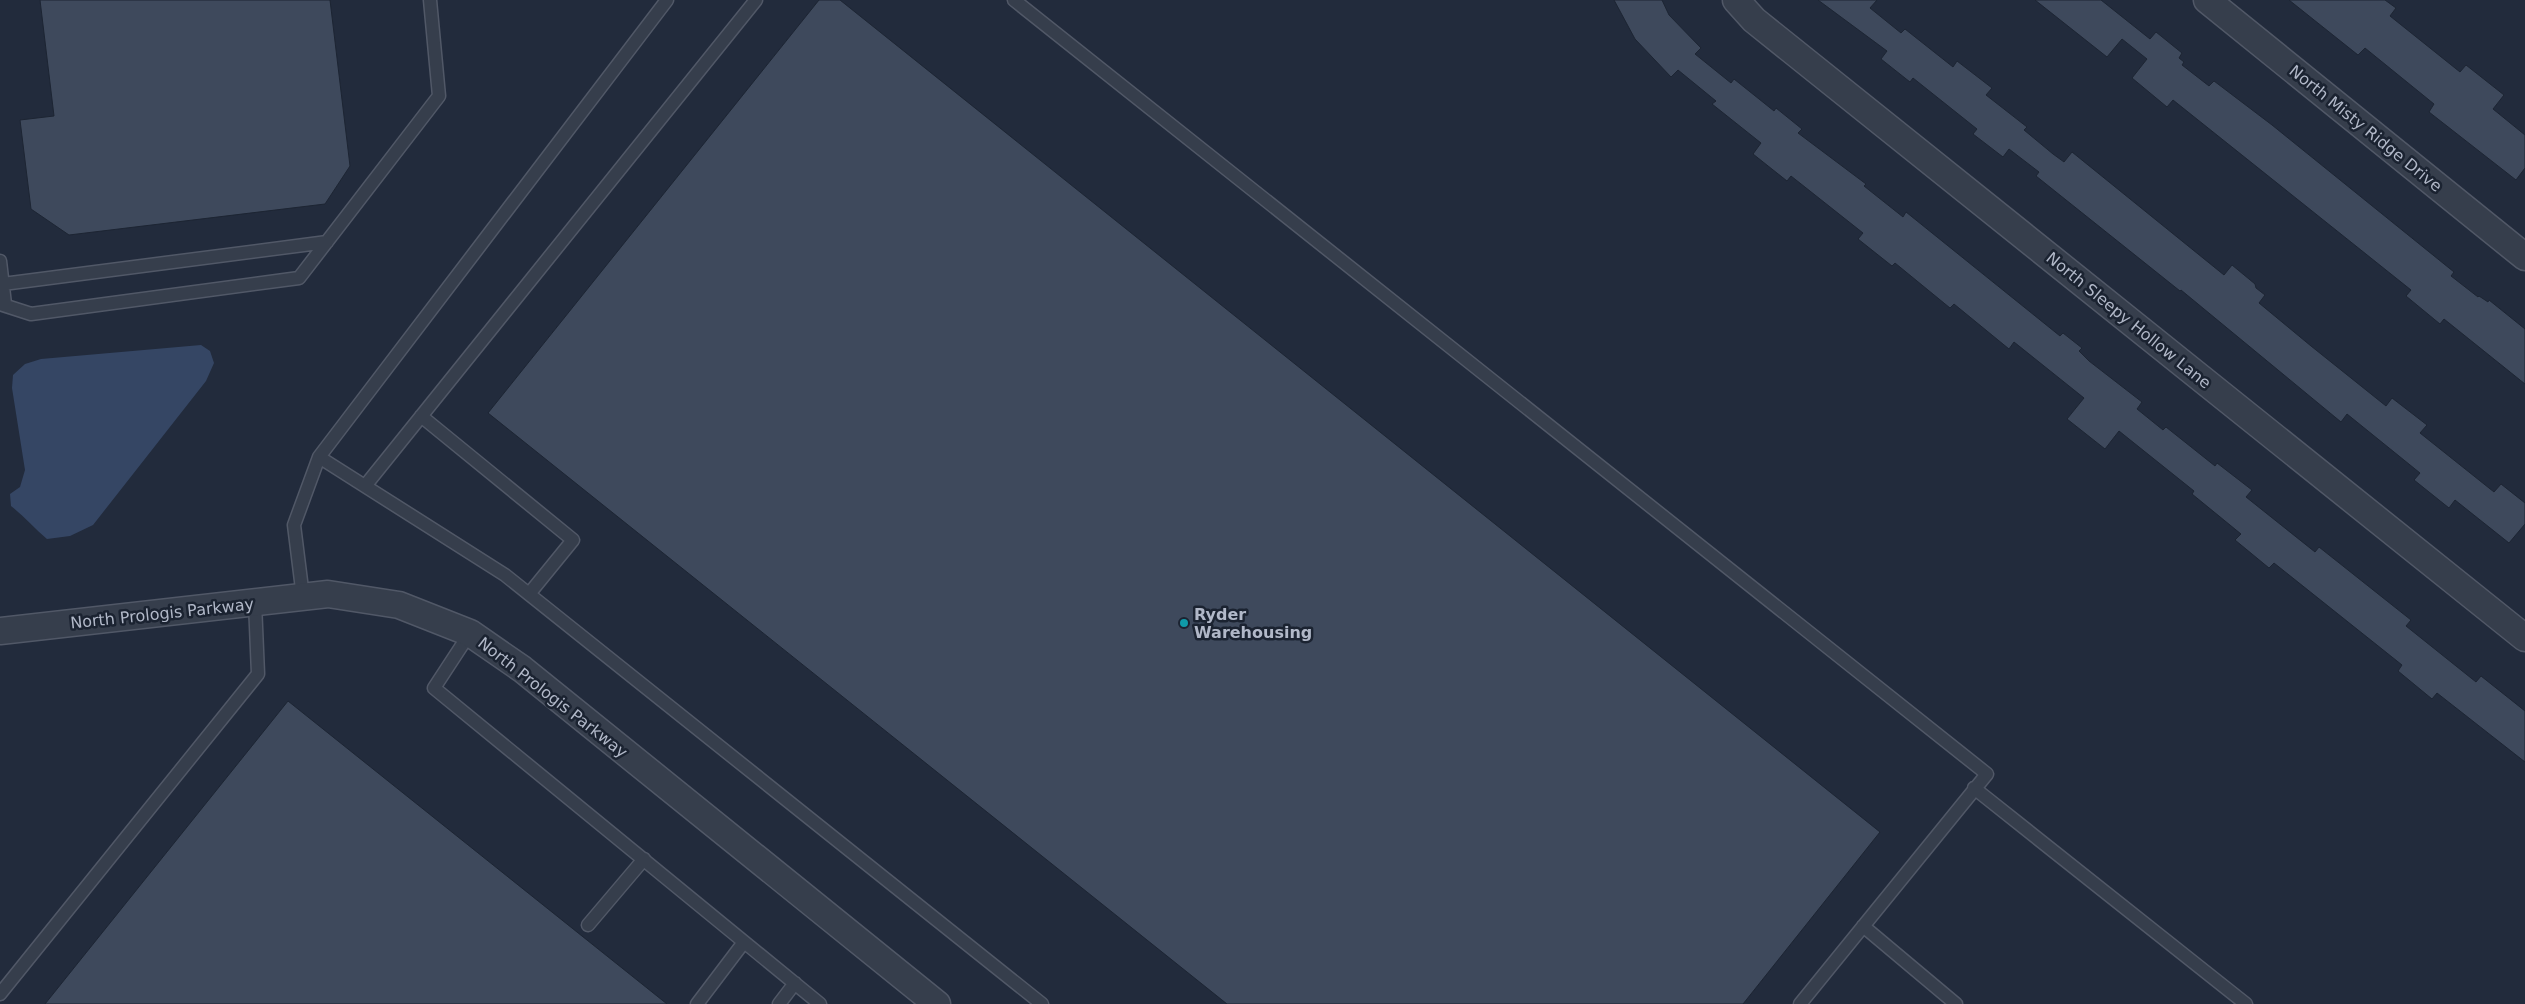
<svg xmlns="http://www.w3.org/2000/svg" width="2525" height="1004" font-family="'DejaVu Sans',sans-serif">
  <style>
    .water { fill: #354664 }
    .building { fill: #3e495c; stroke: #1d2533 }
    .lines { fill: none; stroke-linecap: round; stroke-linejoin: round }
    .lane-casing { stroke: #515867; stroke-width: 15 }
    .street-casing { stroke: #515867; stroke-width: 29 }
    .lane { stroke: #363e4c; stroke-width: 12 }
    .street { stroke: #363e4c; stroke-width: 26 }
    .culture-dot { fill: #0f9aa8; stroke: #1b2331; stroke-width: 2 }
    .labels { text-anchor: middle; stroke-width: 5; stroke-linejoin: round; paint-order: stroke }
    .street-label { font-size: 16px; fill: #b1b8c8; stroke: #1b2331 }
    .poi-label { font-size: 16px; font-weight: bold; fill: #b1b8c8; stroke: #1b2331; text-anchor: start }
  </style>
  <rect width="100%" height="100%" fill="#222b3c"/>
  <path class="water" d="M201,345l9,6 4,12 -8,18 -113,144 -23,11 -23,3c-13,-11 -23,-23 -36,-33l-1,-12 10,-7 5,-17 -13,-82 1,-13 12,-11 16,-5z"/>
  <path class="building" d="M40,0h290l20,166 -25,38 -256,31 -38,-26 -11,-89 34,-4z
    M819,0h21l1040,832 -137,172h-516l-739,-591z
    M1614,0h48l7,15 32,33 -6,6 36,29 3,-4 40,32 2,-3 26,21 -4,4 68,51 -2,2 39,31 3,-5 154,124 3,-3 19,15 -3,3 10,10 53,41 -5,7 26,21 3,-3 49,39 2,-3 35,27 -6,7 69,55 4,-5 92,73 -5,6 70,56 5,-6 44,35v51l-88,-69 -5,6 -34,-28 4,-6 -128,-102 -5,5 -34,-28 6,-6 -49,-40 2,-3 -75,-60 -14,18 -38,-30 17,-21 -70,-56 -5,7 -55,-45 -4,4 -55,-45 -3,3 -34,-27 5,-6 -72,-57 -4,5 -34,-27 8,-11 -49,-39 4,-3 -38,-31 -7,7 -36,-38z
    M1818,0h59l-7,8 31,25 4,-4 48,38 4,-6 35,27 -6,7 41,32 -3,3 29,24 11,8 8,-10 152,123 8,-10 23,19 1,4 9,7 -6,8 52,43 75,60 6,-8 35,27 -7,8 74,59 7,-8 24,19v21l-16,19 -54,-43 -6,8 -35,-28 6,-7 -73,-59 -6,8 -160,-132 -1,1 -144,-115 3,-4 -30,-23 -6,8 -30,-23 4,-5 -64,-51 -3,4 -29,-23 6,-8z
    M2035,0h66l49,39 6,-7 26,21 -3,5 5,4 -2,3 27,21 5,-5 58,44 182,147 -3,4 27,21 1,-1 9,6 1,-2 36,29v55l-81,-65 -4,5 -34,-28 5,-6 -238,-190 -6,7 -35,-29 15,-19 -25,-20 -15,18z
    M2289,0h96l11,8 -6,8 70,56 6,-7 38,30 -11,14 32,26v33l-9,12 -87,-68 5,-8 -69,-56 -7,7z
    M288,701l379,303h-622z"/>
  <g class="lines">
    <g class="lane-casing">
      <path id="lane" d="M1014,0l973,774 -187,230
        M0,261l5,43
        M3,284l324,-42
        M0,304l31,10 268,-36 140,-182 -9,-96
        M421,416l152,124 -44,54
        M319,457l186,118 537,429
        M365,486l391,-486
        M303,597l-9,-72 25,-68 348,-457
        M470,633l-36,55 386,316
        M1974,788l272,216
        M588,925l56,-66
        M1863,926l93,78
        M0,994l258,-320 -3,-71
        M697,1004l47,-62
        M779,1004l16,-21"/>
    </g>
    <g class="street-casing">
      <path id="street" d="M1736,0l18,20 771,618
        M2207,0l318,257
        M0,631l328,-37 71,11 71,28 52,36 415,335"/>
    </g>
    <use href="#lane" class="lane"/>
    <use href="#street" class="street"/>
  </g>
  <circle class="culture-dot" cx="1184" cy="623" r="5"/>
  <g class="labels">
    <g class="street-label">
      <text transform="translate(2366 128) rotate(39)" y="6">North Misty Ridge Drive</text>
      <text transform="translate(2129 320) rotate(39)" y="6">North Sleepy Hollow Lane</text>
      <text transform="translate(162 613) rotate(-6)" y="6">North Prologis Parkway</text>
      <text transform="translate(553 697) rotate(38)" y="6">North Prologis Parkway</text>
    </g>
    <g class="poi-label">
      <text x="1194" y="620">Ryder<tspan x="1194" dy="18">Warehousing</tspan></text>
    </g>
  </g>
</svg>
